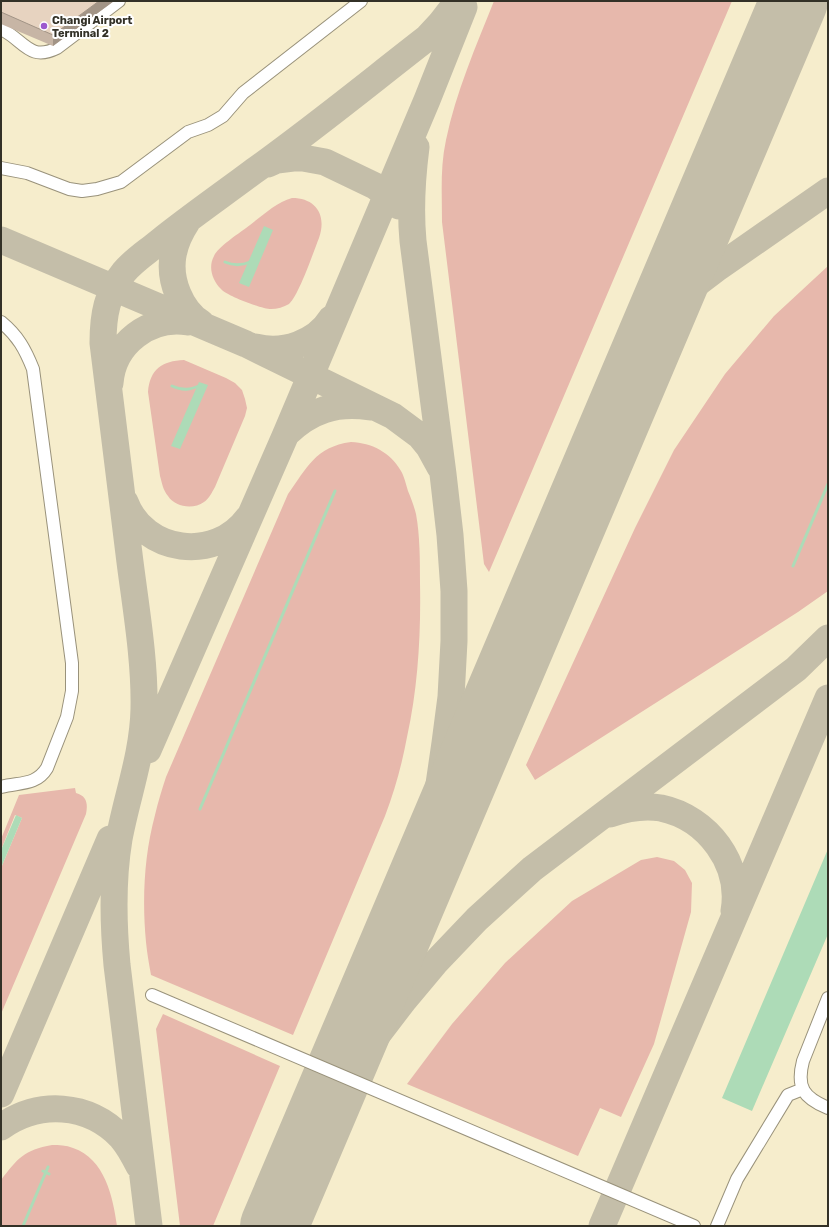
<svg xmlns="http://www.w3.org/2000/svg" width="829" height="1227" font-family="Rubik,sans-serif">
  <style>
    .built { fill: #f6edcc }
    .green { fill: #e7b8ac }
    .water { fill: #addbb7 }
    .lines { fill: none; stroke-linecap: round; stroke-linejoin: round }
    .stream { stroke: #addbb7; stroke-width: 3 }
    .taxiway { stroke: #c4bea9; stroke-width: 27 }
    .runway { stroke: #c4bea9; stroke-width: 68 }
    .minor-casing { stroke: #99927b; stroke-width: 14 }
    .minor { stroke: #fff; stroke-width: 12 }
    .wall { fill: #c7b5a5 }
    .shaded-wall { fill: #a29486 }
    .building { fill: #e7d3c0; stroke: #a29486 }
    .poi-dot { fill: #9c59ce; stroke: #fff; stroke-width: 1.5 }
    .labels { text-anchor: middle; stroke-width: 4; stroke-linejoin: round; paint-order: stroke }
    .poi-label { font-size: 11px; font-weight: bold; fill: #333127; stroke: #fff; text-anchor: start }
  </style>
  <rect width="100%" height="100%" fill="#fef7de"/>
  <path class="built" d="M1,1h827v1225h-827z"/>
  <path class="green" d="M494,1h238l-243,571 -5,-8 -42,-342c0,-27 -2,-55 4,-82 10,-48 30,-94 48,-139z
    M292,198c24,0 35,17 27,40 -6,15 -20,57 -30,66 -5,3 -12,5 -18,5 -9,0 -44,-13 -50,-20 -9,-9 -13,-22 -7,-33 4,-9 24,-22 32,-28 15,-11 29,-25 46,-30z
    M828,266v325l-30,21 -263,168 -9,-15 109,-237 39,-78 51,-76 49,-58z
    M184,360l42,18 9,5 7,7 3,9 2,9 -2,8 -30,71c-3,5 -6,12 -11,15 -11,8 -29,5 -36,-6 -5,-6 -6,-13 -8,-20l-12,-84c2,-23 14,-31 36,-32z
    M351,442c21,1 39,10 50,29 3,5 5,13 7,20 3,7 6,15 8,23 4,22 4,46 4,69 1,51 -2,104 -13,154 -5,27 -12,53 -22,79l-92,219 -142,-60c-2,-11 -4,-22 -5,-33 -4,-42 -2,-86 9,-127 3,-13 7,-26 11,-38l122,-283c19,-26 27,-47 63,-52z
    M75,788l1,5c11,3 12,11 10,21l-85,200v-146l21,-50 -7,-3 -14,35v-11l18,-44z
    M657,857l17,4 11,9 7,13 -1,29 -37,132 -33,73 -21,-9 -22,48 -171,-72 45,-60 53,-61 67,-62 69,-41z
    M163,1014l117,52 -67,160h-33l-24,-197z
    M52,1145c7,0 14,0 21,3 32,11 40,49 44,78h-116v-46c17,-22 23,-30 51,-35z"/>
  <path class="water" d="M264,226l9,4 -24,57 -10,-4z
    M199,382l9,3 -28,64 -9,-3z
    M16,815l6,3 -21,50v-18z
    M828,849v85l-76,177 -30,-13z"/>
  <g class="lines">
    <path class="stream" d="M225,262c9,4 16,4 25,0
      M172,386c11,5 18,4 29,-1
      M793,566l35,-82
      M200,809l135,-318
      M43,1171l6,3
      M23,1226l25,-59"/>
    <path class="taxiway" d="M268,164l9,-4 16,-2h10l22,4 50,24 15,11 9,9
      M187,222c-15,23 -20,46 -9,72 5,12 12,22 23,29
      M1,240l245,104 147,72 27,20 9,11 11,20
      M662,310l54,-41 112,-78
      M256,347c27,7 60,-4 75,-28
      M110,383c3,-40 40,-67 78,-61
      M286,434c25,-24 50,-32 84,-27
      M125,502c19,51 90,61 123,16
      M148,750l138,-316 141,-334 37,-93
      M610,814c17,-6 33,-9 51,-6 47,10 81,56 73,103
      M396,939l31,-101 10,-40 8,-55 6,-46 3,-56v-50l-4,-56 -7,-61 -30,-233c-3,-32 -1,-63 3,-94
      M1,1094l109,-255
      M318,1122l60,-88 26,-34 31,-37 42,-44 55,-50 264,-200 32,-31
      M1,1127c38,-27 87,-24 120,10 7,8 13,19 18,29
      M149,1226l-32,-261c-4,-43 -5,-84 2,-126 8,-43 24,-85 25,-130 1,-48 -8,-100 -14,-147 -9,-73 -18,-146 -27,-219 0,-28 4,-50 21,-71 10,-12 23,-20 35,-30 31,-25 63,-47 95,-71 59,-42 115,-88 173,-133l13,-14 18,-23
      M602,1226l226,-528"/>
    <path class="runway" d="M274,1226l520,-1225"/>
    <g class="minor-casing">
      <path id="minor" d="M1,29c23,11 28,33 56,19l62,-47
        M1,168l26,5 42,16 13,2 15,-2 24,-7 67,-50 20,-7 15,-9 20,-23 118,-92
        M1,322c17,14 24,27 32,47l39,294v28l-5,26 -20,51c-11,18 -28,14 -46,19
        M152,995l542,231
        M828,998l-25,63c-7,27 1,37 25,47
        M717,1226l20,-47 51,-84 15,-6"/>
    </g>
    <use href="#minor" class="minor"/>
  </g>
  <path class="wall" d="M1,1h113l-61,45 -52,-22z"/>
  <path class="shaded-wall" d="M99,1h15l-61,45v-11z"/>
  <path class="building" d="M1,1h98l-46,34 -52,-23z"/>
  <circle class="poi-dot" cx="44" cy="26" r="4"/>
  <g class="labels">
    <g class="poi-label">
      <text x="52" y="24">Changi Airport<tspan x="52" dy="13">Terminal 2</tspan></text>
    </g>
  </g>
  <rect width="829" height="1227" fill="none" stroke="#333127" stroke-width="4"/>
</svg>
